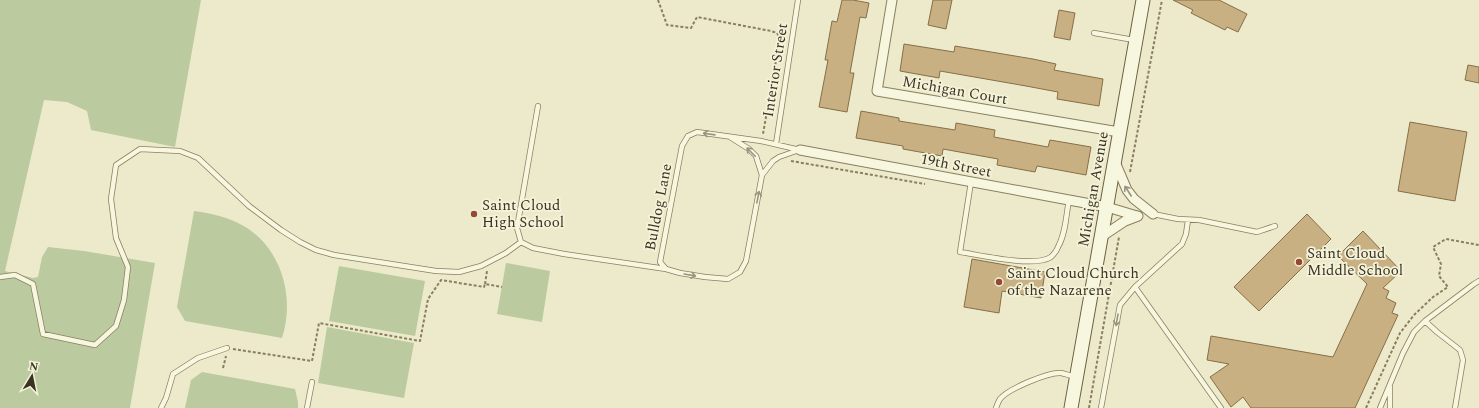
<svg xmlns="http://www.w3.org/2000/svg" width="1479" height="408" font-family="Spectral,serif">
  <style>
    .green { fill: #bbcb9f }
    .building { fill: #c8b083; stroke: #866f47 }
    .lines { fill: none; stroke-linecap: round; stroke-linejoin: round }
    .lane-casing { stroke: #897f60; stroke-width: 6 }
    .street-casing { stroke: #897f60; stroke-width: 11 }
    .secondary-casing { stroke: #6b6043; stroke-width: 15 }
    .path { stroke: #897f60; stroke-width: 2; stroke-dasharray: 3 2; stroke-linecap: butt }
    .lane { stroke: #f7f6de; stroke-width: 4.5 }
    .street { stroke: #f7f6de; stroke-width: 9 }
    .secondary { stroke: #f7f6de; stroke-width: 13 }
    .oneway { stroke: #989480 }
    .poi-dot { fill: #944933; stroke: #f4f3da; stroke-width: 1.5 }
    .labels { text-anchor: middle; stroke-width: 3.5; stroke-linejoin: round; paint-order: stroke }
    .street-label { font-size: 15px; fill: #3a3322; stroke: #f4f3da }
    .poi-label { font-size: 15px; fill: #3a3322; stroke: #f4f3da; text-anchor: start }
  </style>
  <rect width="100%" height="100%" fill="#edeacb"/>
  <path class="green" d="M0,0h201l-26,147 -84,-17 -4,-19 -20,-9 -23,-2 -39,171 28,7 5,-1 4,-20 6,-10 36,4 71,12 -25,145h-130z
    M194,211c15,2 30,5 44,12 42,20 58,72 44,115l-97,-17 -8,-14z
    M506,263l44,8 -8,51 -45,-8z
    M339,266l86,15 -10,55 -86,-15z
    M327,327l87,16 -10,55 -86,-15z
    M202,372l93,17 3,13v6h-113l6,-28z"/>
  <path class="building" d="M842,0h11l16,3 -3,15 -6,-1 -10,56h4l-7,39 -28,-5 9,-47h-3l7,-39 5,1z
    M933,0h19l-6,29 -18,-4z
    M1173,0h46l28,14 -9,18 -11,-5 -2,3 -34,-17 2,-3z
    M1059,10l16,3 -5,27 -16,-3z
    M904,44l50,8 1,-6 78,13 23,5 -2,6 49,9 -4,27 -42,-7 1,-7 -32,-6 -86,-15 -1,7 -39,-7z
    M1468,65l11,2v16l-14,-3z
    M861,111l38,7v3l56,9 1,-7 39,7 -1,7 54,10 2,-7 41,7 -5,28 -49,-9 -2,6 -38,-7 1,-6 -55,-10 -1,7 -39,-7v-3l-47,-8z
    M1410,122l57,10 -12,69 -57,-10z
    M1307,214l24,25 -72,72 -25,-24z
    M1363,231l38,40 -18,17 6,3 -3,7 10,5 -4,10 6,2 -43,93h-104l-8,-11 -12,10 -21,-30 19,-13 -22,-4 4,-24 122,21 34,-73 -29,-28z
    M972,259l73,13 -4,26 -39,-7 -3,22 -35,-6z"/>
  <g class="lines">
    <g class="lane-casing">
      <path id="lane" d="M1094,33l40,7
        M538,106l-21,122 4,14 12,6 31,6 102,15
        M730,137l19,12 7,7 6,19 -16,86 -6,11 -12,7 -23,-2 -25,-4 -14,-4 -6,-7 22,-116 6,-10 9,-4 64,9 39,9
        M776,144l22,-144
        M762,175l11,-14 6,-4 20,-7
        M971,182l-11,70c20,3 74,16 91,5 2,-2 6,-7 7,-10 8,-14 8,-32 11,-47
        M1153,214l25,5 21,1 58,12 18,-6
        M0,277l15,-2 18,9 10,50 52,11 21,-19 8,-26 4,-33 -12,-29 -5,-39 5,-34 24,-16 40,2 18,7 51,48 32,24 19,12 16,8 18,5 102,16 23,1 22,-6 25,-13 15,-11
        M1135,287l86,121
        M1425,321l12,11 23,18 3,10 -8,48
        M161,408l5,-10 7,-24 25,-16 29,-10
        M307,408l5,-26
        M996,408c1,-3 2,-6 4,-9 8,-10 48,-27 61,-26 5,1 10,3 15,4
        M1101,408l19,-103 15,-18 47,-43 4,-10 2,-14
        M1380,408l23,-55 11,-21 11,-11 49,-37 5,-3
        M1390,408v-22"/>
    </g>
    <g class="street-casing">
      <path id="street" d="M892,0l-15,91 242,41
        M800,150l269,50 38,7 30,9
        M1115,162l12,28 7,9 19,15
        M1101,237l24,-16 13,-5"/>
    </g>
    <g class="secondary-casing">
      <path id="secondary" d="M1071,408l72,-408"/>
    </g>
    <path class="path" d="M658,0l9,25 24,3 6,-11 74,14 6,2 3,5 -17,96
      M791,161l134,23
      M1130,172l32,-172
      M485,284l2,-13
      M233,349l79,12 7,-38 101,18 8,-42 13,-19 43,7 1,-3 17,3
      M223,368l3,-12
      M1089,408l30,-171
      M1366,408l34,-75 14,-18 19,-18 15,-10 -9,-11 2,-12 -8,-17 13,-8 33,6"/>
    <use href="#lane" class="lane"/>
    <use href="#street" class="street"/>
    <use href="#secondary" class="secondary"/>
  </g>
  <defs><path id="oneway-shaft" d="M-6 0H5M1.5-3L5.5 0L1.5 3" fill="none" stroke-width="1.6" stroke-linecap="round" stroke-linejoin="round"/></defs>
  <g class="oneway">
    <use href="#oneway-shaft" transform="translate(709 134) rotate(-172)"/>
    <use href="#oneway-shaft" transform="translate(751 152) rotate(-135)"/>
    <use href="#oneway-shaft" transform="translate(1128 191) rotate(-123)"/>
    <use href="#oneway-shaft" transform="translate(758 197) rotate(-79)"/>
    <use href="#oneway-shaft" transform="translate(690 275) rotate(10)"/>
    <use href="#oneway-shaft" transform="translate(1117 320) rotate(100)"/>
  </g>
  <g class="poi-dot">
    <circle cx="474" cy="214" r="4"/>
    <circle cx="1299" cy="262" r="4"/>
    <circle cx="999" cy="282" r="4"/>
  </g>
  <g class="labels">
    <g class="street-label">
      <text transform="translate(775 70) rotate(-81)" y="5">Interior Street</text>
      <text transform="translate(955 90) rotate(10)" y="5">Michigan Court</text>
      <text transform="translate(956 165) rotate(11)" y="5">19th Street</text>
      <text transform="translate(1093 189) rotate(-80)" y="5">Michigan Avenue</text>
      <text transform="translate(658 207) rotate(-79)" y="5">Bulldog Lane</text>
    </g>
    <g class="poi-label">
      <text x="482" y="210">Saint Cloud<tspan x="482" dy="17">High School</tspan></text>
      <text x="1307" y="258">Saint Cloud<tspan x="1307" dy="17">Middle School</tspan></text>
      <text x="1007" y="278">Saint Cloud Church<tspan x="1007" dy="17">of the Nazarene</tspan></text>
    </g>
  </g>
  <g transform="translate(32 376) rotate(10)" stroke="#f4f3da" stroke-width="3" paint-order="stroke">
  <path d="M0-3L7 15L0 10L-7 15Z" fill="#3a3322"/>
  <text y="-6" font-size="11" font-weight="bold" text-anchor="middle" fill="#3a3322">N</text>
  </g>
</svg>
